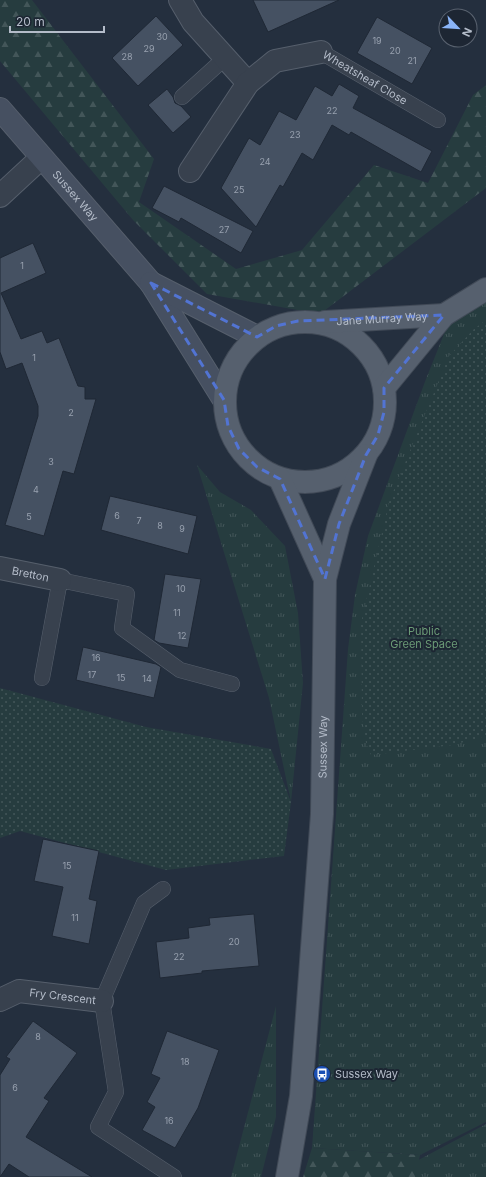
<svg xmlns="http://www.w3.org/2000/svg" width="486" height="1177" font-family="Inter,sans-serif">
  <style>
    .grass { fill: url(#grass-tufts) }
    .forest { fill: url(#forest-firs) }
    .park { fill: url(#park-dots) }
    .building { fill: #455162; stroke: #1f2835 }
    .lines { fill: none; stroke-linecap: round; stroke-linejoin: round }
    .lane-casing { stroke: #565f6c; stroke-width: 16 }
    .street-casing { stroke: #565f6c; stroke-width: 24 }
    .secondary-casing { stroke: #565f6c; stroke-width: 24 }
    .primary-casing { stroke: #414a57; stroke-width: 24 }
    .lane { stroke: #38414e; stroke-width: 15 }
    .street { stroke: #38414e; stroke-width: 22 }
    .secondary { stroke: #465061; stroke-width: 22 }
    .primary { stroke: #56606e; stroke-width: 22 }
    .marked { fill: none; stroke: #5274d3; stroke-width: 3; stroke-dasharray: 8 5; stroke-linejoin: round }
    .labels { text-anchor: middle; stroke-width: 4; stroke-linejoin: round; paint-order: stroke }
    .number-label { font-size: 9px; fill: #98a1af }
    .street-label { font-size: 11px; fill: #b4bcc9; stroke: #1d2633 }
    .park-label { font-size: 11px; fill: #6b9a76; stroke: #1d2633 }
    .poi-label { font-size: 11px; fill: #b4bcc9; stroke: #1d2633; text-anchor: start }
  </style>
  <defs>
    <pattern id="grass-tufts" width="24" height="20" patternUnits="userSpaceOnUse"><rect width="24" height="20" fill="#263c3f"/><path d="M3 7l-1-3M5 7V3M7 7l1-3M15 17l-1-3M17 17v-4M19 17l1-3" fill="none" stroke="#435659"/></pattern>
    <pattern id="forest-firs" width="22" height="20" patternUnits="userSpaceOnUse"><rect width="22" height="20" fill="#263c3f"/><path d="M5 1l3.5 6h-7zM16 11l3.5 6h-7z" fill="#435659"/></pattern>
    <pattern id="park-dots" width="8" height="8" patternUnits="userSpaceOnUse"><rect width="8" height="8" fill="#263c3f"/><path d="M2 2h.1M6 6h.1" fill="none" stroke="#435659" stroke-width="1.8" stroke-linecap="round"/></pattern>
  </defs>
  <rect width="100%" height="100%" fill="#242f3e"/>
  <path class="grass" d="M486,299v823l-66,33 -108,-7 36,-499 7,-54 13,-59 58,-157 22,-55z
    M197,465l23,27 31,18 34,36 13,67 5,70 -12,119 -22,-104z
    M276,1006v111l-15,60h-30z
    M486,1124v53h-78l3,-13z"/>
  <path class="forest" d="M0,0h32l122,159 -15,43 97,67 66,-19 72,-85 54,18 45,-88 13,-10v103l-166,126 -113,-20 -74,-74 -133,-159z
    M312,1148l108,7 -5,22h-112z"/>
  <path class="park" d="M486,320v416l-33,9 -82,10 -5,-12 -4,-27 -1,-93 28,-121 60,-146 25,-27z
    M0,688l146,39 125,22 20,53 -7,54 -118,14 -146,-39 -20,7z"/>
  <path class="building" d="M253,0h86l-71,32z
    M156,16l27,29 -45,41 -26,-28z
    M377,17l55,31 -20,36 -55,-31z
    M339,84l20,12 -6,12 79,43 -11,21 -70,-40 -2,3 -17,-10 -19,35 -11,-7 -19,34 -3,-2 -24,42 -35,-39 28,-50 11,7 19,-34 17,9 19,-34 17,10z
    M167,89l6,8 2,6 6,3 10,11 -18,16 -25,-28z
    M164,186l89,45 -12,22 -60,-35 -2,4 -27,-14z
    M33,243l13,30 -45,20 20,46 21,-8 5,12 12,-5 19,48 7,1v12h11l-22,75 -11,-3 -19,65 -39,-11 33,-109v-10l-16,-43 -16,6 -6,-17v-94z
    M110,496l87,20 -9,38 -87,-24z
    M165,574l36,5 -13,69 -29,-5 -5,-3z
    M83,647l73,17 5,3 -7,31 -78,-18z
    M43,839l56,12 -10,48 8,2 -8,43 -37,-8 11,-49 -29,-6z
    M254,914l5,52 -57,5v2l-42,5 -4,-36 33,-4 -1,-10 22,-3 -1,-7z
    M33,1021l44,32 -33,45 5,3 -23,36 66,40h-63l-20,-13 -9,13v-102l10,-16 -4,-2z
    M167,1031l52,19 -21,58 -23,40 -33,-18 13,-23 -8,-5 13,-24 -9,-4z"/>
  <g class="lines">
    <g class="lane-casing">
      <g id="lane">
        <path id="s1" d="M321,52l117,68"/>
        <path d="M182,97l43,-39"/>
        <path d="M42,678l18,-98 67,14 -5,34 58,42 52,14"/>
        <path d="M163,889l-19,14 -42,98 14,91 -18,35 76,50"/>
      </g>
    </g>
    <g class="street-casing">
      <g id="street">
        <path d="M180,0l13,22 55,61"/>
        <path d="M190,171l58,-88 27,-22 46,-9"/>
        <path d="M0,196l41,-38"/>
        <path id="s2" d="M0,568l60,12"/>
        <path id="s3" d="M0,1000l19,-9 83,10"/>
      </g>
    </g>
    <g class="secondary-casing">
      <g id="secondary">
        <path id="s4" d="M0,109l151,174 73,117"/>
        <path d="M151,283l106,54"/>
      </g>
    </g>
    <g class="primary-casing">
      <g id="primary">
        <circle cx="305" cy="402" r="80"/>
        <path id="s5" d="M325,322l119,-7"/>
        <path d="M384,388l60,-73 42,-26"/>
        <path d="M280,479l45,100"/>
        <path id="s6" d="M287,1177l14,-81 21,-282 3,-235 14,-55 27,-69"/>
      </g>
    </g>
    <use href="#lane" class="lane"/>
    <use href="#street" class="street"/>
    <use href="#secondary" class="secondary"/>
    <use href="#primary" class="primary"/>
  </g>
  <path class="marked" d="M151,283l106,54 19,-11 22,-5 146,-6 -60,73v24l-6,23 -12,20 -27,69 -14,55 -45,-100 -23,-12 -18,-18 -11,-23 -4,-26z"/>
  <defs>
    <g id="bus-disc" transform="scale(0.9)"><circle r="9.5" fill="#1a4fb4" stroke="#1d2633"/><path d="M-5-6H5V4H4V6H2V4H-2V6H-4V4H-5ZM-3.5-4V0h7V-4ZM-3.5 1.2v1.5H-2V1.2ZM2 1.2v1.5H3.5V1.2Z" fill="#fff"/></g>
  </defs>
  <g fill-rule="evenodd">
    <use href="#bus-disc" x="322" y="1074"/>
  </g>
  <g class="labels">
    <g class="number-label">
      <text x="162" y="40">30</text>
      <text x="377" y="44">19</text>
      <text x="149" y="52">29</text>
      <text x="395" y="54">20</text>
      <text x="127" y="60">28</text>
      <text x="412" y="64">21</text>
      <text x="332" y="114">22</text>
      <text x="295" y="138">23</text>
      <text x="265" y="165">24</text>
      <text x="239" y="193">25</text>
      <text x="224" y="233">27</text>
      <text x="22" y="269">1</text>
      <text x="34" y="361">1</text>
      <text x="71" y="416">2</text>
      <text x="51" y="465">3</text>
      <text x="36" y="493">4</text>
      <text x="117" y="519">6</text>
      <text x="29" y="520">5</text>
      <text x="139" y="524">7</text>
      <text x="160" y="529">8</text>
      <text x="182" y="532">9</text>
      <text x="181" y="592">10</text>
      <text x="177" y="616">11</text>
      <text x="182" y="639">12</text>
      <text x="96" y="661">16</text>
      <text x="92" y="678">17</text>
      <text x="121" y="681">15</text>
      <text x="147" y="682">14</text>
      <text x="67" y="869">15</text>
      <text x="75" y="921">11</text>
      <text x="234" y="945">20</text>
      <text x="179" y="960">22</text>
      <text x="38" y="1040">8</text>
      <text x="185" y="1065">18</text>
      <text x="15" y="1091">6</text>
      <text x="169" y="1124">16</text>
    </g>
    <g class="street-label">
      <text dy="4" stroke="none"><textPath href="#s1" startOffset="51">Wheatsheaf Close</textPath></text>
      <text dy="4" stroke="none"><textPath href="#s4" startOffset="115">Sussex Way</textPath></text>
      <text dy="4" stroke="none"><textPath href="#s5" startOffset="57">Jane Murray Way</textPath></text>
      <text dy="4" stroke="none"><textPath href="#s2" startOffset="31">Bretton</textPath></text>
      <text dy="4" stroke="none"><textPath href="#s6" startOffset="432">Sussex Way</textPath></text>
      <text dy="4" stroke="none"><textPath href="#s3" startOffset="65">Fry Crescent</textPath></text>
    </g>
    <g class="park-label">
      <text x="424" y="635">Public<tspan x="424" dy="13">Green Space</tspan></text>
    </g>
    <g class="poi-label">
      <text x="335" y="1078">Sussex Way</text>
    </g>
  </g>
  <g transform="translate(458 28) rotate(115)"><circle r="19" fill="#1d2633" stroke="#59626f"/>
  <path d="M0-3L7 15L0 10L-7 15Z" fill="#8ab4f8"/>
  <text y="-6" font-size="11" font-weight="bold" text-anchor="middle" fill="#b4bcc9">N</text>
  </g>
  <path d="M10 26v6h94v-6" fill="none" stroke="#b4bcc9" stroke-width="2"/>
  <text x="16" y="26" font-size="12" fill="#b4bcc9" stroke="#1d2633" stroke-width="3" paint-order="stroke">20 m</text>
</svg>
